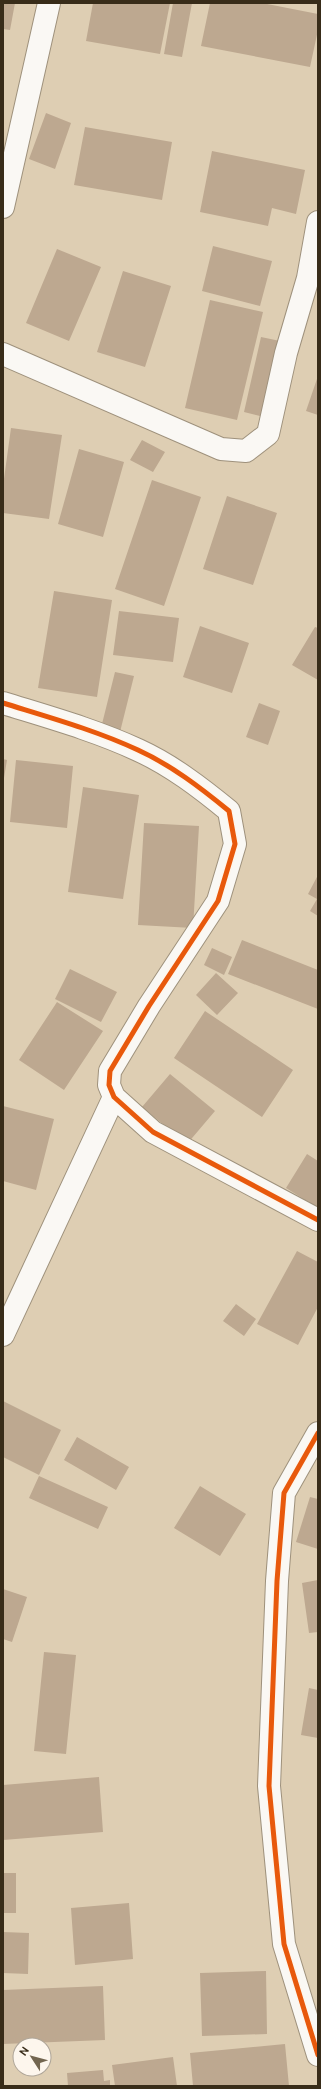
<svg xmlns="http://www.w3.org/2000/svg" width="321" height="2089" font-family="Ubuntu,sans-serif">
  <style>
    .building { fill: #bda890 }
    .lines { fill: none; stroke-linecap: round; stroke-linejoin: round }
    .street-casing { stroke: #9e917c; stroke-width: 24 }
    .street { stroke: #faf8f4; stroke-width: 22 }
    .cycleway-casing { stroke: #fdf6ed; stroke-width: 8 }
    .cycleway { stroke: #e8590c; stroke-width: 5 }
  </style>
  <rect width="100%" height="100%" fill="#deceb3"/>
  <path class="building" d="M3,3h12l-5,27 -7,-1z
    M93,3h77l-10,51 -74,-13z
    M173,3h19l-10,54 -18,-3z
    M210,3h52l56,11v16l-8,37 -109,-21z
    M46,113l25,10 -16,46 -26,-10z
    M85,127l87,15 -10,58 -88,-15z
    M212,151l93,19 -9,44 -24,-6 -4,18 -68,-14z
    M213,246l59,15 -12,45 -58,-15z
    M57,249l44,18 -32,74 -43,-18z
    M123,271l48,15 -26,81 -48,-15z
    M210,300l53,12 -26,108 -52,-12z
    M261,337l19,4 -16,76 -20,-5z
    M318,376v39l-12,-4z
    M11,428l51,7 -13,84 -46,-6v-27z
    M142,440l23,12 -12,20 -23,-12z
    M79,449l45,13 -21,75 -45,-13z
    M152,480l49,17 -37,109 -49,-17z
    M227,496l50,17 -24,72 -50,-16z
    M54,591l58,9 -15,97 -59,-9z
    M119,611l60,7 -6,44 -60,-7z
    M200,626l49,17 -17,50 -49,-16z
    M315,627l3,1v52l-26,-15z
    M115,672l19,4 -15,60 -19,-4z
    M259,703l21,8 -12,34 -22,-8z
    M3,759l4,1 -3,18h-1z
    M16,760l57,6 -6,62 -57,-6z
    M83,787l56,8 -16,104 -55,-7z
    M144,823l55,3 -6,102 -55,-3z
    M318,875v41l-8,-5 7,-12 -9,-5z
    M242,940l76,30v39l-90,-35z
    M212,948l20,9 -8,18 -20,-10z
    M70,969l47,23 -16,30 -46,-23z
    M216,973l22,20 -21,22 -21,-20z
    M57,1002l46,29 -39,59 -45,-30z
    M205,1011l88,59 -31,47 -88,-59z
    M170,1074l45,37 -28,33 -45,-37z
    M3,1106l51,13 -18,71 -33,-9z
    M307,1154l11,7v47l-32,-20z
    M297,1251l21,11v45l-20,38 -41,-21z
    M236,1304l20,15 -12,17 -21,-15z
    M3,1401l58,29 -22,45 -36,-18z
    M77,1437l52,30 -13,23 -52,-30z
    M39,1476l69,31 -10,22 -69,-31z
    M200,1486l46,28 -26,42 -46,-28z
    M310,1497l8,2v50l-22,-7z
    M318,1580v52l-9,1 -7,-50z
    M3,1589l24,8 -15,45 -9,-3z
    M44,1652l32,3 -10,99 -32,-3z
    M309,1688l9,2v48l-17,-3z
    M99,1777l4,55 -100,8v-55z
    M3,1873h13v40h-13z
    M129,1903l4,56 -58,6 -4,-57z
    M3,1932l26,1 -1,41 -25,-1z
    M266,1971l1,63 -65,2 -2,-63z
    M103,1986l2,54 -102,4v-54z
    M285,2044l4,42h-96l-3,-33z
    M173,2057l4,29h-62l-3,-21z
    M103,2070l1,11 6,-1v6h-42l-1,-13z"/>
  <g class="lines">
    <g class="street-casing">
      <path id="street" d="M3,207l46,-204
        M3,354l218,95 25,2 22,-17 18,-81 22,-75 10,-56
        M3,703c45,14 92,27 135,47 33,15 63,38 91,61l6,33 -17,57 -69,105 -39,65 -1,14 5,12 39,35 165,88
        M3,1335l111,-238
        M318,1433l-34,60 -7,88 -8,205 15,158 34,111"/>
    </g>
    <use href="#street" class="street"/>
    <g class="cycleway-casing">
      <path id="cycleway" d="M3,703c45,14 92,27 135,47 33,15 63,38 91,61l6,33 -17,57 -69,105 -39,65 -1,14 5,12 39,35 165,88
        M318,1433l-34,60 -7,88 -8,205 15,158 34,111"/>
    </g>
    <use href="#cycleway" class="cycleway"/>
  </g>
  <rect width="321" height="2089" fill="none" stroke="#382c19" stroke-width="8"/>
  <g transform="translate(32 2057) rotate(306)"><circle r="19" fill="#fdf6ed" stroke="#aea598"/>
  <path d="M0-3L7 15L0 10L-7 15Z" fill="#72654f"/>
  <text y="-6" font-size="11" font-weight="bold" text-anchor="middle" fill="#382c19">N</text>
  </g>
</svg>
